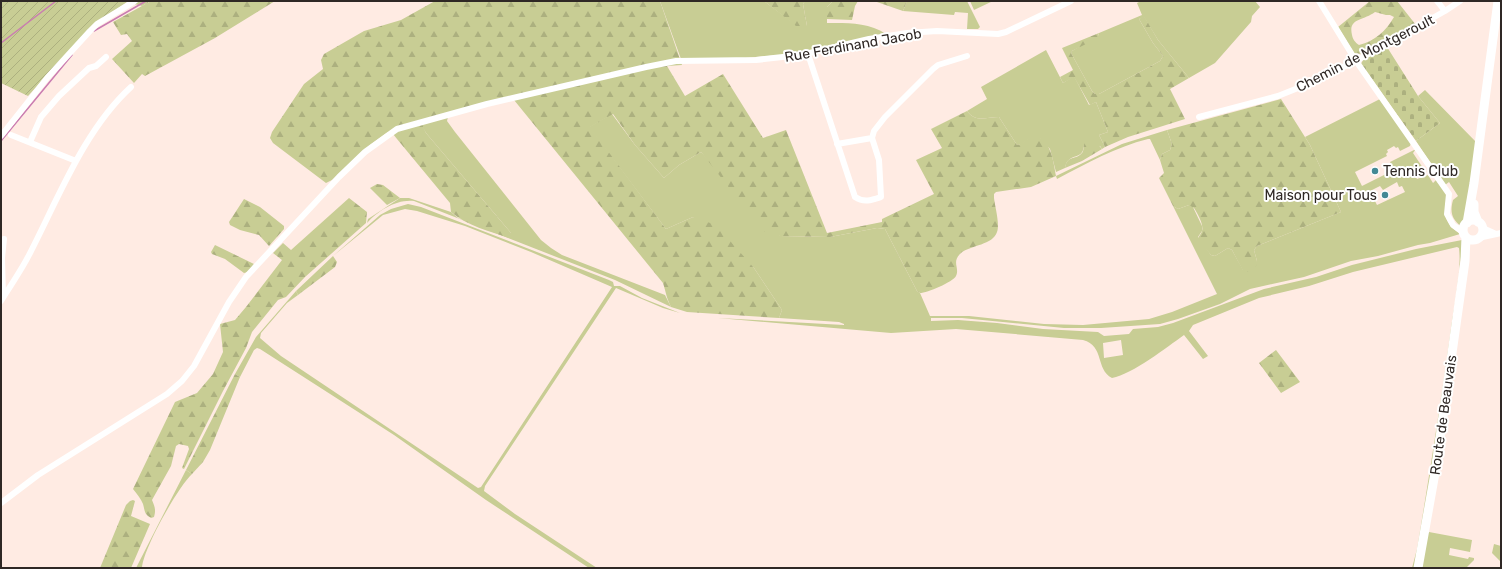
<svg xmlns="http://www.w3.org/2000/svg" width="1502" height="569" font-family="Rubik,sans-serif">
  <style>
    .green { fill: #c8cd94; fill-rule: evenodd }
    .forest { fill: url(#forest-firs); fill-rule: evenodd }
    .cemetery { fill: url(#cemetery-stones) }
    .garden { fill: url(#garden-furrows) }
    .lines { fill: none; stroke-linecap: round; stroke-linejoin: round }
    .stream { stroke: #ca7cb1; stroke-width: 1.5 }
    .minor { stroke: #fff; stroke-width: 6 }
    .secondary { stroke: #fff; stroke-width: 9 }
    .poi-dot { fill: #438995; stroke: #fff; stroke-width: 1.5 }
    .labels { text-anchor: middle; stroke-width: 4; stroke-linejoin: round; paint-order: stroke }
    .street-label { font-size: 14px; fill: #2f2825; stroke: #fff }
    .poi-label { font-size: 14px; fill: #2f2825; stroke: #fff; text-anchor: start }
  </style>
  <defs>
    <pattern id="forest-firs" width="22" height="20" patternUnits="userSpaceOnUse"><rect width="22" height="20" fill="#c8cd94"/><path d="M5 1l3.5 6h-7zM16 11l3.5 6h-7z" fill="#acb07f"/></pattern>
    <pattern id="cemetery-stones" width="16" height="16" patternUnits="userSpaceOnUse"><rect width="16" height="16" fill="#c8cd94"/><path d="M2 7V4a2 2 0 0 1 4 0v3zM10 15v-3a2 2 0 0 1 4 0v3z" fill="#acb07f"/></pattern>
    <pattern id="garden-furrows" width="10" height="10" patternUnits="userSpaceOnUse"><rect width="10" height="10" fill="#c8cd94"/><path d="M-1 1l2-2M0 10L10 0M9 11l2-2" fill="none" stroke="#acb07f"/></pattern>
  </defs>
  <rect width="100%" height="100%" fill="#ffebe3"/>
  <path class="green" d="M660,1h104l28,21 15,4 -4,-22 2,-3h28l-6,6v16c20,0 41,-1 59,11l-84,19 -57,5 -64,1z
    M907,1h60l13,26 -2,2h-11l1,-16 -13,-1 -1,3 -51,-4z
    M970,1h23l-19,9z
    M1141,1h114l5,6 -8,9 -1,6 -36,41 -26,15 -31,-38 -14,-23 -5,2 14,24 10,13 -3,5 -61,33h-4l-3,-3 -21,-38 1,-2 27,-16v-2l43,-18 -5,-12z
    M1046,50l17,33 11,-7 15,29 7,-3 12,30 -9,3 6,12 -3,2 -2,-3 -16,-1c-1,17 -16,6 -19,23l-9,4 -6,-23 -10,-11h-10l-8,6 -5,1 -18,-28c-13,0 -23,6 -32,-6l20,-12 -6,-12z
    M1425,90l52,53 -12,75 -4,8c-10,-7 -11,-15 -8,-26l5,-4 -9,-14 -4,3 -29,-44 24,-18 -22,-27z
    M1380,99l31,44 -1,3 -10,5 -2,-4 -2,1 -2,-2 -7,4 1,2 -2,2 1,2 -32,16 7,14 32,-16 -4,-8 26,-13 -3,4 12,18 -1,1 -3,-2 -7,4 3,5 11,-4 5,8 3,-3 11,14c-3,20 -4,28 13,40l-30,9 -12,2 -40,11 -27,5 -47,16 -54,12 -30,15 -42,15 -18,5 -59,4h-37l-102,-10h-31v3l27,-1 39,3 46,6 55,3 6,4 25,-2 4,-5 25,-2 15,-4 91,-34 52,-12 36,-12 64,-16 46,-9 1,1 -24,187 -24,140h-3l5,-19c12,-71 23,-142 33,-213 3,-25 12,-64 9,-88l-2,-1 -104,25 -44,14 -50,12 -66,27 -4,6 19,25 -5,3 -19,-24c-17,12 -51,39 -72,43 -17,-9 -7,-32 -29,-38l-127,-11 -65,4 -173,-15 126,7v-1l-5,-2 -60,-4 3,-8 -28,-42 -61,-51 -27,12 -77,-102 23,-13 23,31 29,33 15,-13 22,-13 79,84 50,1 47,-9 8,1 32,62 3,2 10,23h39l75,8 39,1 66,-6 23,-7 45,-18 -44,-88 5,3 11,-4h3l10,21v5l-4,6 13,18 4,1 13,-8 4,2 11,20 14,-9 -3,-11 3,-4 84,-34 -31,-67 -5,-8zM1397,182l2,5 3,-1 3,6 -28,13 -7,-14 10,-5 3,4zM1121,340l2,15 -19,3 -1,-15z
    M448,117l-1,4 8,11 86,108 10,8 11,7 103,40 6,12 -56,-27 -201,-79c-18,-2 -36,10 -47,22l1,-4 32,-21h9l42,14 7,6 22,9 31,6 -85,-100 -5,-9z
    M1167,130l5,14 -2,6 -8,4 -2,6 -10,-21h-2c-32,8 -61,24 -91,40l-1,-3 66,-32z
    M408,204l13,3 188,73 4,2 1,4h6l22,12 38,15 -17,-5 -47,-20 -131,198 -1,5 31,23 82,54h-8l-103,-68 -92,-65 -134,-86 -3,-1 -3,2 -14,27 -5,-3 21,-37 40,-46 2,4 -11,8 -26,30 -1,5 21,18 194,130 3,2 3,-1 131,-200 -81,-35 -66,-26 -48,-15 -12,-2 -22,6 -50,41 47,-41 11,-6z
    M186,470l6,4c-14,13 -49,75 -50,94h-6z
    M1429,532l43,8 -2,12 -20,-4 -1,7 19,4 1,-2 5,1v2l-8,8h-46l8,-35z
    M1494,544l7,2v16l-9,-9z"/>
  <path class="forest" d="M151,1h124l-60,37 -70,38 -3,-2 -8,9 -22,-24 20,-18 -5,-7 -6,1 -8,-13z
    M435,1h225l22,64 -15,1 18,30 38,-22 40,64 23,-8 41,103 55,-11v-3l52,-25 -18,-34 26,-12 -11,-19 36,-18c9,12 19,6 32,6l18,28c6,-1 9,-6 14,-8 19,-5 23,27 25,39l-25,11 -35,5 -2,2v4c1,9 6,26 3,34 -4,13 -26,13 -36,21 -10,9 -1,15 -5,23 -3,6 -29,17 -36,17l-3,-2 -32,-62 -8,-1 -47,9 -50,-1 -14,-3 -6,-6 -59,-75 -22,13 -15,13 -29,-33 -22,-31 -23,13 76,102 27,-12 23,8 38,43 28,42 -3,8 -92,-6 -16,-5c-5,-10 -5,-15 -8,-24l-149,-183 -93,22 5,11 85,100 -2,5c-19,-7 -42,-12 -58,-26l-1,-9 -53,-64 -4,-5 -5,-2 -18,13 -38,35 -6,3 -53,-40 -3,-5 2,-6 32,-48 19,-15 -2,-9 3,-6 40,-23 37,-11z
    M764,1h41l-2,3 4,22h-11z
    M833,1h25l-3,5 -3,14 -25,-1v-12z
    M874,1h33l-4,10z
    M1370,1h27l19,24 -55,29 -7,-1 -16,-26zM1375,12l11,3h4l4,2c-8,14 -19,24 -35,28 -4,-3 -6,-5 -7,-10 -4,-17 11,-14 23,-23z
    M1144,16l14,24 31,38 -19,11 15,30 -57,18 -23,10 -6,-12 9,-3 -12,-30 -6,3 -16,-28 -11,6 -3,-6 13,-7 -11,-22 37,-15 -1,5 -26,13 -1,2 21,38 3,3h4l61,-33 3,-5 -10,-13 -14,-24z
    M1281,99l29,46 31,67 -84,34 -3,4 3,11 -1,5 -9,6 -4,-1 -11,-21 -4,-2 -13,8 -4,-1 -13,-15c0,-4 3,-5 4,-9 2,-7 -5,-18 -8,-23l-5,-3 -11,4 -5,-3 -14,-28 5,-5 -4,-13 2,-6 8,-4 2,-6 -5,-14z
    M1088,141l9,2 5,6 -20,12 -17,7c2,-13 10,-8 16,-14 5,-4 0,-11 7,-13z
    M377,184l6,1 17,13 -13,7 -17,-17z
    M349,198l18,14 -1,11 -61,54 -19,20 -8,3 -26,32 -6,16 -23,43 -39,78 -2,-1 7,-19 -1,-3 -9,-2 -3,2 -5,20 -19,34c3,7 4,10 2,17l-3,1c-7,-4 -6,-7 -8,-14 -2,-5 -6,-10 -10,-15l42,-87 22,-9 16,-19 10,-22 -3,-28 15,-4 11,-13 36,-47 -9,-7 10,-10 8,7z
    M244,199l16,8 24,19v3l-15,17 -10,-11 -19,-5 -10,-5 -1,-3z
    M215,245l39,19 -6,8 -4,1 -19,-14 -13,-5 -1,-2z
    M333,256l4,6 -2,5 -37,28 -2,-4z
    M1276,350l24,32 -19,11 -22,-30z
    M235,374l5,3 -30,73 -7,12 -11,12 -6,-4z
    M133,500l2,1 -4,15 19,8 -19,44h-31l26,-63 4,-4z"/>
  <path class="cemetery" d="M1387,47l31,49 22,27 -24,18 -55,-77 2,-4z"/>
  <path class="garden" d="M1,1h150l-9,5 -15,-4 -35,24 -64,70 -27,-13z"/>
  <g class="lines">
    <path class="stream" d="M94,31l52,-30
      M1,43l55,-42
      M1,141l71,-86"/>
    <path class="minor" d="M1319,1l37,60 93,133 -2,20 6,11 10,7
      M1437,1l8,10
      M808,54l47,143c9,6 17,3 26,0l-2,-37 -7,-22 2,-7 11,-14 48,-48 5,-4 29,-9
      M1199,117l79,-21 30,-12 48,-23 89,-50 15,-10
      M11,135l65,26
      M1,136l46,-58 43,-47 7,-7 38,-23
      M30,142l11,-25 18,-21 30,-28 7,-2 10,-9
      M837,144l35,-6
      M1482,226l3,3 11,5
      M1478,238l23,-5
      M3,297l-1,-39 2,-19
      M1,301c9,-15 20,-30 28,-46 29,-56 55,-125 102,-168
      M1,503l37,-28 129,-81 15,-13 12,-15 35,-64 17,-25 93,-100 26,-25 32,-23 90,-25 159,-37 30,-6 80,-1 45,-5 68,-16 38,-6 30,-2 61,3 8,-2 65,-31"/>
    <path class="secondary" d="M1474,204v8l4,10
      M1463 230a10 10 0 1 1 20 0a10 10 0 1 1-20 0Z
      M1467,223l7,-40 24,-182
      M1418,568l17,-95 30,-212 1,-24"/>
  </g>
  <g class="poi-dot">
    <circle cx="1375" cy="171" r="4"/>
    <circle cx="1385" cy="195" r="4"/>
  </g>
  <g class="labels">
    <g class="street-label">
      <text transform="translate(853 45) rotate(-10)" y="5">Rue Ferdinand Jacob</text>
      <text transform="translate(1365 53) rotate(-27)" y="5">Chemin de Montgeroult</text>
      <text transform="translate(1443 415) rotate(-82)" y="5">Route de Beauvais</text>
    </g>
    <g class="poi-label">
      <text x="1383" y="176">Tennis Club</text>
      <text x="1377" y="200" text-anchor="end">Maison pour Tous</text>
    </g>
  </g>
  <rect width="1502" height="569" fill="none" stroke="#2f2825" stroke-width="4"/>
</svg>
